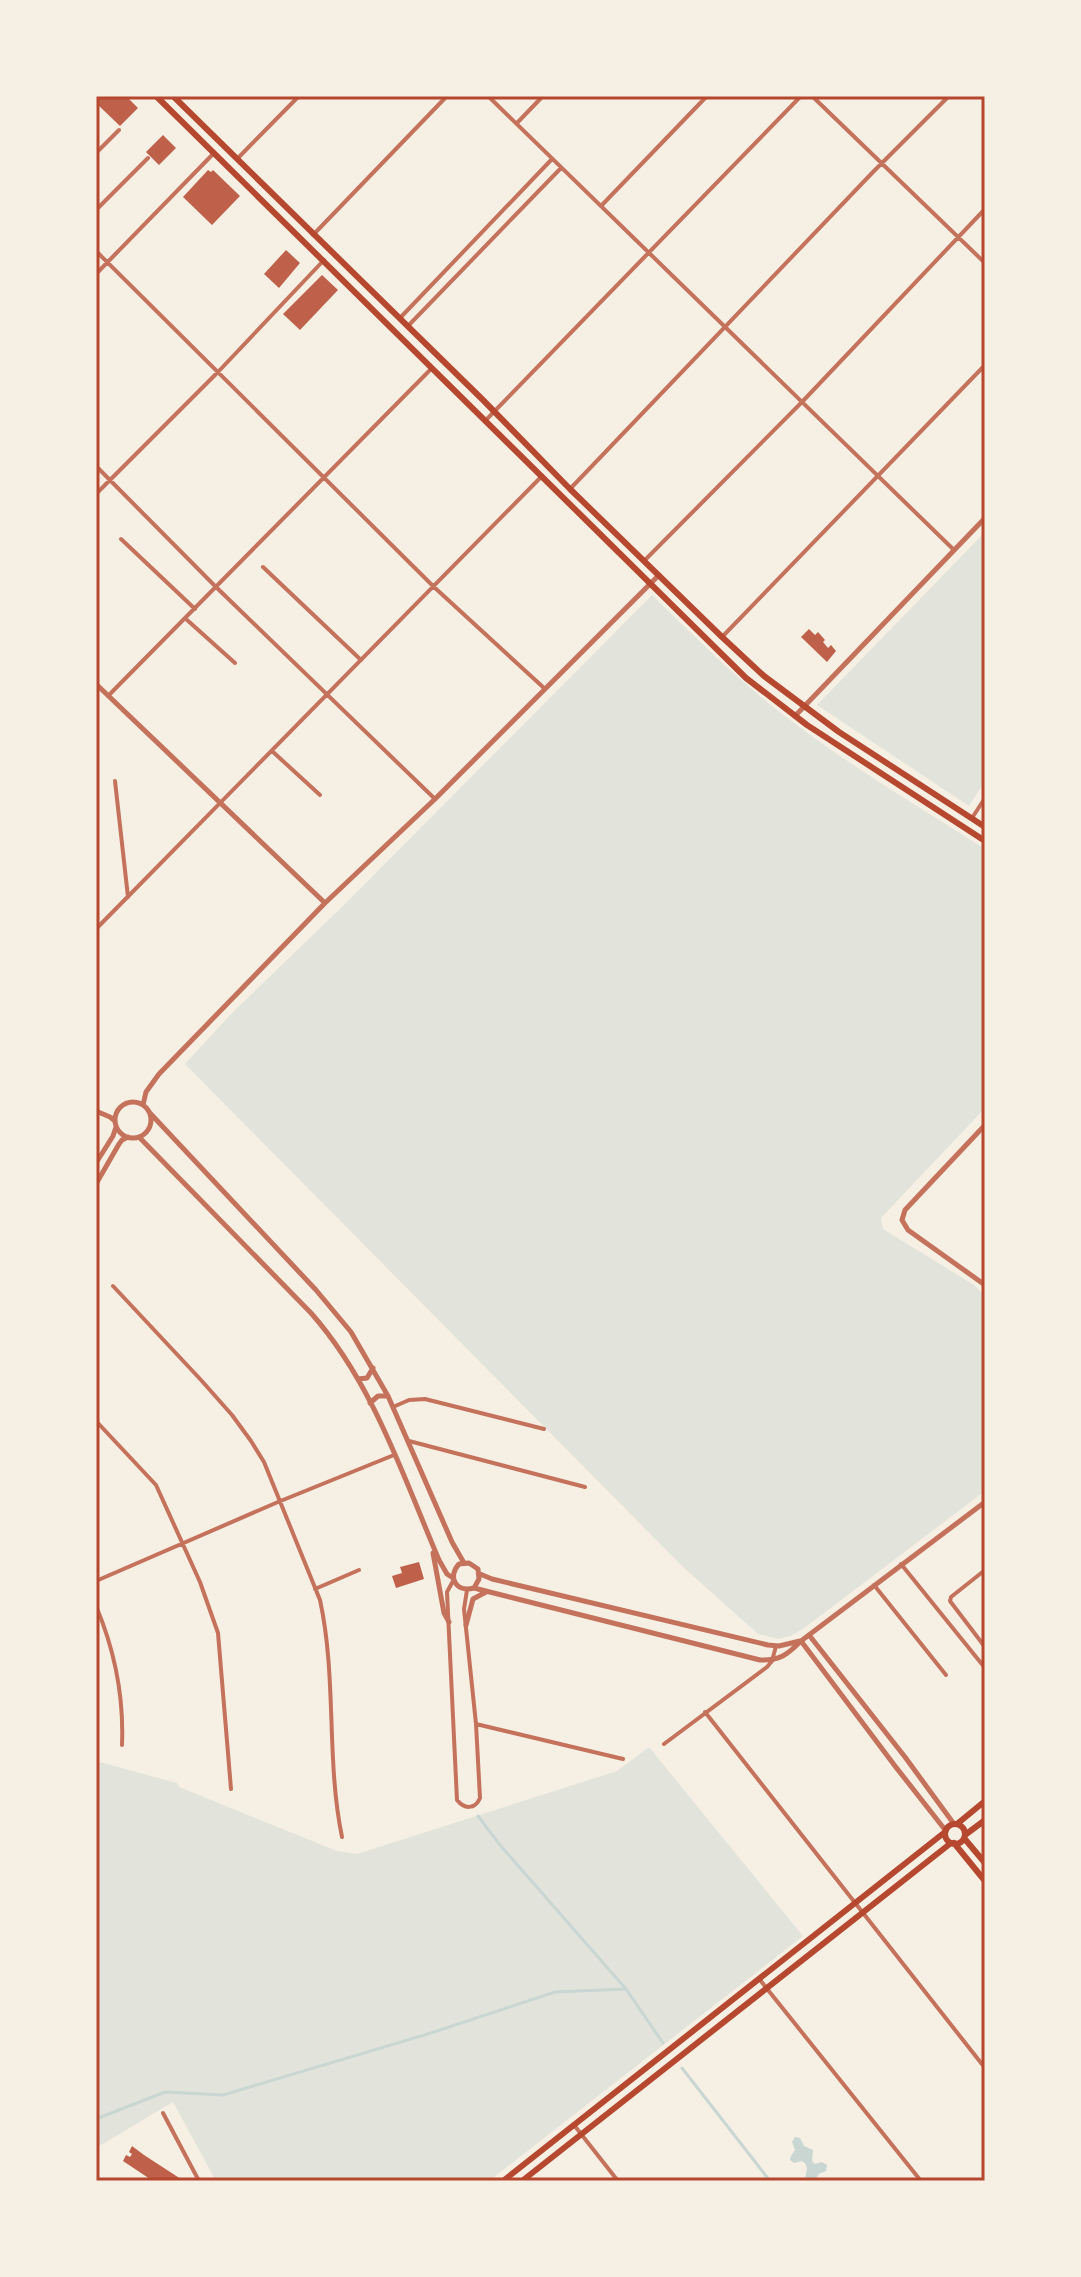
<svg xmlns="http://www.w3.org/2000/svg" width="1081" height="2277" font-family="'Space Grotesk',sans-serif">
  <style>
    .green { fill: #e2e4dc }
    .water { fill: #c9d6d2 }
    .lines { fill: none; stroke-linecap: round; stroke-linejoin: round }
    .stream { stroke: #c9d6d2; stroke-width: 3 }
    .building { fill: #bf614a }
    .minor { stroke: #c5725c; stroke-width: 4 }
    .tertiary { stroke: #c5725c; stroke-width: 5 }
    .secondary { stroke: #b5482f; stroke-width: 6 }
    .primary { stroke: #b5482f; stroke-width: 6 }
    .neatline { fill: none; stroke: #b5482f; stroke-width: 3 }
  </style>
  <rect width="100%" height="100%" fill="#f6efe4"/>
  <path class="green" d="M985,532v249l-16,25 -152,-101z
    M652,595c41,40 81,80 125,115 66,52 138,94 208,139v259l-104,110 2,11 91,56 11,11v195l-182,138 -13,7 -12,3 -20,-5 -76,-68 -497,-502 45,-49 116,-112z
    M649,1747l154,189 -314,245h-273l-43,-79 -77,46v-387l81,22 2,4 158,64 20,3 260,-83z"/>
  <path class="water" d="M795,2137l5,1 4,8 9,4 -1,11 3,3 7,-2 5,3 -1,6 -7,3 -5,7 -9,-2 2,-11 -2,-5 -4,-2 -7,2 -4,-3 1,-4 4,-6 -3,-8z"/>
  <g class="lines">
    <path class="stream" d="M478,1816l22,29 126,144
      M682,2068l88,113
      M96,2119l69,-27 58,3 208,-62 124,-41 71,-3 37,54"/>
  </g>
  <path class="building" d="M96,96h30l12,12 -18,18 -24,-23z
    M163,135l13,13 -17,17 -13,-13z
    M208,170l3,2 2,-2 27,26 -28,29 -29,-28z
    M286,250l14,13 -21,25 -15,-14z
    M322,275l16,15 -38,40 -17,-16z
    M809,629l6,6 3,-3 7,8 -2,2 5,6 3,-3 5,6 -9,11 -26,-25z
    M419,1562l5,17 -28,9 -4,-12 10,-3 -2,-6z
    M132,2146l12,9 40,26h-31l-30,-20 3,-6 4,2 2,-3 -3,-2z"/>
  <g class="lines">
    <path class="minor" d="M488,96l466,454
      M812,96l173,167
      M517,123l26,-27
      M96,153l23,-23
      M237,159l62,-63
      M601,206l106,-110
      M96,210l52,-52
      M313,235l134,-139
      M96,251l338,336 110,101
      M96,274l118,-121
      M400,318l152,-159
      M408,326l153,-158
      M486,420l315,-324
      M96,466l120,121 219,212
      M570,489l303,-317 76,-76
      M96,494l122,-122 106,-112
      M121,539l74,70
      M645,560l157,-158 183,-193
      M263,567l98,93
      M186,619l49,44
      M723,636l262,-271
      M108,696l324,-328
      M272,751l48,44
      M115,781l13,116
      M972,818l13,-20
      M96,929l446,-453
      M113,1286l88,94 31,35 19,26 13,21 56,138c17,78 6,160 22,237
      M393,1407l16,-7 16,-1 119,30
      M96,1421l60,64 44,97 18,51 13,156
      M409,1441l176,46
      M901,1564l84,104
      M985,1570l-34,27 -1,4 35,46
      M96,1581l182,-79 116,-47
      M453,1581l-6,11 10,208c7,9 18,10 23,-2l-4,-74 -12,-115 3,-19
      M874,1585l72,90
      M315,1589l44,-19
      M96,1606c19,45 28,90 26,139
      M705,1712l280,356
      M476,1724l147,35
      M664,1744l103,-77 5,-6 4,-15
      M760,1980l161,201
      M163,2113l36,68
      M574,2125l44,56"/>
    <path class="tertiary" d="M96,684l229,219
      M795,716l190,-198
      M115 1120a18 18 0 1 1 36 0a18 18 0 1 1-36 0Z
      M143,1105l3,-13 13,-18 166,-171 110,-104 224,-224
      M96,1111l14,6 5,4
      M149,1112l167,178 35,42 37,64 64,146 12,21
      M985,1125l-80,85 -3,10 6,10 77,55
      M139,1137l172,176c62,70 92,163 128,247l8,14 6,4
      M96,1163l17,-27 3,-9
      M96,1184l23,-40 3,-4 6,-3
      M358,1379l9,-1 6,-10
      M370,1403l8,-7h9
      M433,1553l11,60 5,9
      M480,1574l12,5 276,66 11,1 21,-5
      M474,1588l5,-9 -1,-10 -9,-6 -10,1c-12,13 -3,29 15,24l286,72c20,1 28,-6 41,-19l184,-139
      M466,1625l7,-26 13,-7
      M809,1635l96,122 49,67
      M801,1641l94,125 51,65"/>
    <path class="secondary" d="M957,1824l28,-23
      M945 1834a10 10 0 1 1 20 0a10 10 0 1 1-20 0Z
      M965,1835l20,-15
      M964,1838l21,25
      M954,1843l31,38
      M503,2181l442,-349
      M522,2181l429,-338"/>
    <path class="primary" d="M156,96l590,582 61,47 178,116
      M173,96l309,303 88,90 152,148 42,39 75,56 146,95"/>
  </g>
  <rect width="1081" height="2277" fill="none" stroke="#f6efe4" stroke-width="196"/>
  <rect x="98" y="98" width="885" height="2081" class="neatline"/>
</svg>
